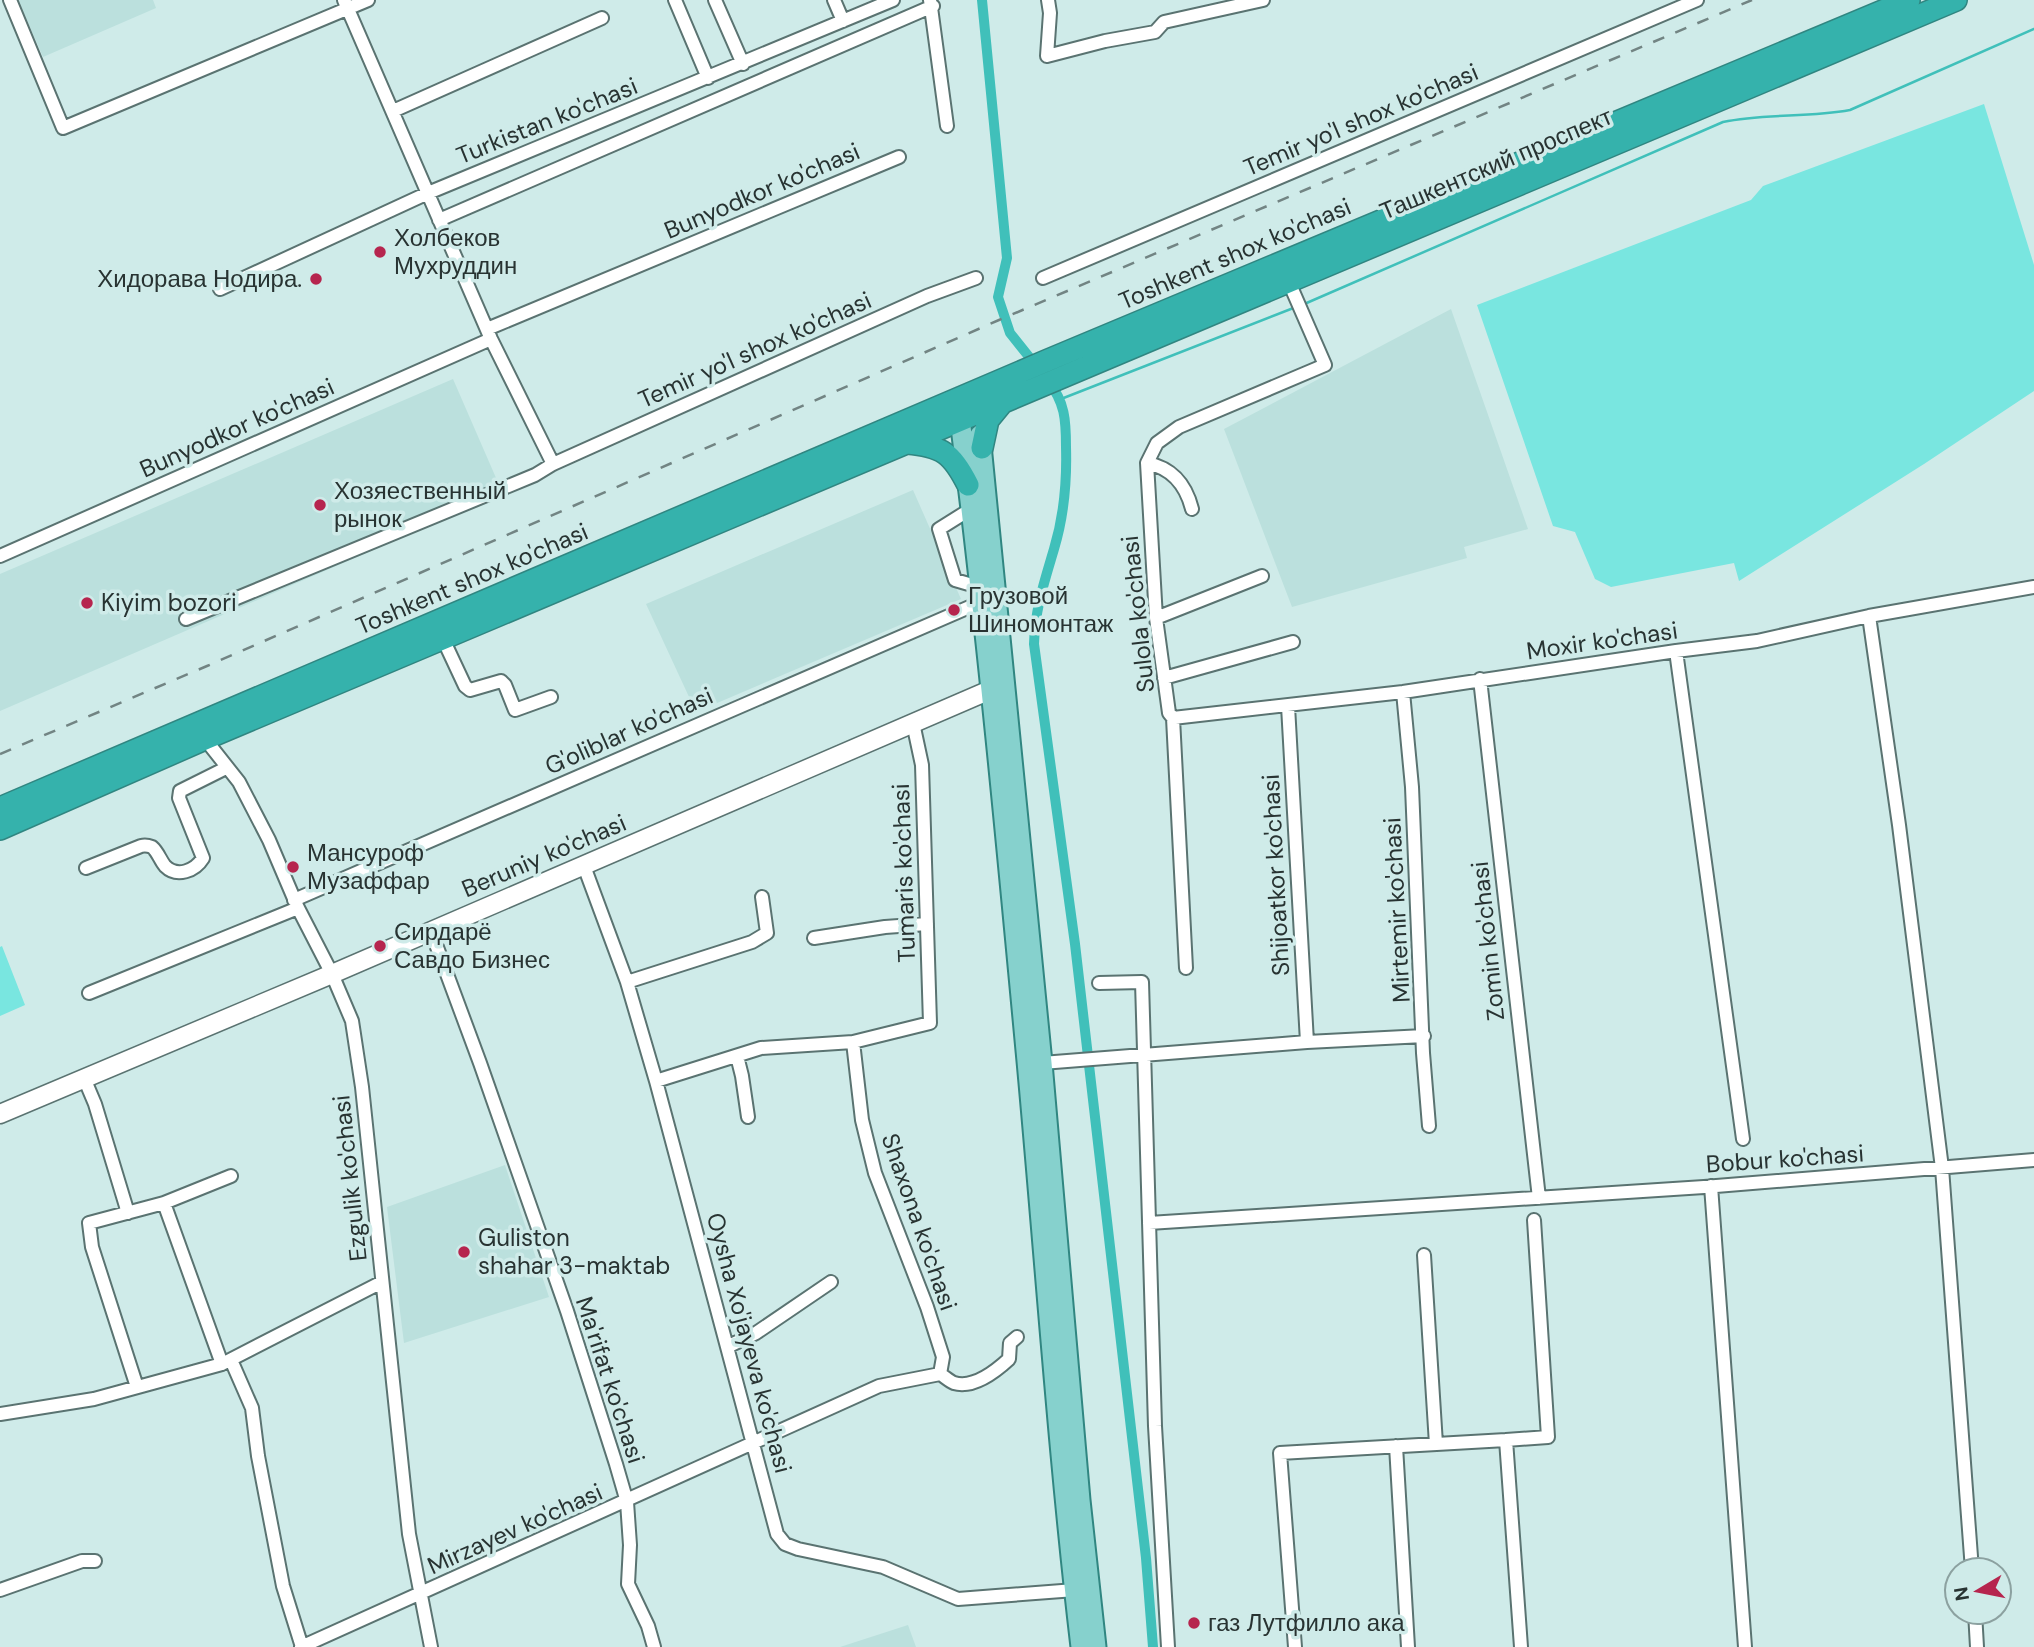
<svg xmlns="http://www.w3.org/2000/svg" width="2034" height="1647" font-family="'DM Sans',sans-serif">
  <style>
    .built { fill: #bbe0dd }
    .green { fill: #79e6e0 }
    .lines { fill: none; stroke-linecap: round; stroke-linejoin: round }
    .stream { stroke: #40c0ba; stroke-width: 2.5 }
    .canal { stroke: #40c0ba; stroke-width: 10 }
    .street-casing { stroke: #5a7371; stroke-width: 16 }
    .secondary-casing { stroke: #5a7371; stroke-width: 21 }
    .primary-casing { stroke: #308681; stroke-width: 23 }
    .highway-casing { stroke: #308681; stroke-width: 24 }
    .street { stroke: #fff; stroke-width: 12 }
    .secondary { stroke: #fff; stroke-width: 18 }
    .primary { stroke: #86d1cd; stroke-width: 19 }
    .highway { stroke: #35b2ac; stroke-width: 21 }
    .rail { stroke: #728483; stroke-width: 2.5; stroke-dasharray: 12 12; stroke-linecap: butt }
    .poi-dot { fill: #b6254e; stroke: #cfebe9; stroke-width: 2.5 }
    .labels { text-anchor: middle; stroke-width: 7; stroke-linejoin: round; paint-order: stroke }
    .street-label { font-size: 24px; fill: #283332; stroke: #cfebe9 }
    .poi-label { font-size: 24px; fill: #283332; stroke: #cfebe9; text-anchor: start }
  </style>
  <rect width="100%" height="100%" fill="#cfebe9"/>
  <path class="built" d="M18,0h135l3,8 -113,49z
    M1451,309l77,220 -64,18 3,11 -175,49 -68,-178z
    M453,379l50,115 -503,217v-137z
    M913,490l48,109 -265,113 -50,-108z
    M505,1165l44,132 -145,46 -17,-136z
    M908,1625l8,22h-76z"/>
  <path class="green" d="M1984,104l50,161v126l-110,73 -185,117 -5,-18 -123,24 -16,-8 -20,-47 -22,-6 -76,-221 274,-105 12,-14z
    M2,946l23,59 -25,11v-69z"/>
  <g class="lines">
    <path class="stream" d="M1302,305l421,-183c42,-9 85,-4 127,-12l184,-81
      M1061,399l235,-92"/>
    <path class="canal" d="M982,0l25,258 -9,39 12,36 28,35
      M1048,381c17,21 18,39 18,66 1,34 -2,69 -12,102 -10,34 -19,60 -20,95l41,300 71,614 7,89"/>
    <g class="street-casing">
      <path id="street" d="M10,0l53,128 305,-128
        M344,0l147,339 62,125
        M675,0l33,78
        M715,0l28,64
        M834,0l9,21
        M930,0l17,126
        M1048,0l2,13 -3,43 58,-15 50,-9 9,-10 99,-22
        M393,111l209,-93
        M439,220l494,-214
        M1043,278l654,-278
        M220,289l208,-96 465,-193
        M487,329l412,-172
        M1147,463c25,5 39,22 45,46
        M971,509l-32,20 16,51 24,7
        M0,556l491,-217
        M1869,616l30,209 43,343 30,402
        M1156,618l106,-42
        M186,619l349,-144 18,-11 374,-168 49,-18
        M443,639l22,47 5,4 31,-9 4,4 10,25 36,-13
        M1676,651l67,488
        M1164,678l129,-36
        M1480,679l59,519
        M1403,692l9,95 11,266 6,73
        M1288,706l19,336
        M1173,718l230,-26 273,-41 81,-10 112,-25 165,-29
        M205,739l34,43 30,58 29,68 34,66 20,47 10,66 47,447 22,113
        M584,866l43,116 29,99 121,453 8,10 13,5 85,18 75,32 117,-9
        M86,868l55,-22c4,-1 6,-1 11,1 6,5 8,13 13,19 12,12 30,5 38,-8l-24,-60 1,-7 46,-23
        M294,900l687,-298
        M431,931l49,132 87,248 49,153 11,38 3,43 -2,39 20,42 6,21
        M814,938l71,-11 42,-3
        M1186,968l-13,-250 -4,-5 -13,-95 -9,-155 10,-20 22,-16 146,-62 -37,-85
        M627,982l125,-40 15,-9 -5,-36
        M1099,983l43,-1 13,444 13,221
        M89,993l209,-85
        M853,1042l9,78 13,53 52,134 16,50 -3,17
        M737,1056l5,20 6,41
        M1042,1063l265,-21 117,-6
        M84,1078l11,26 33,109
        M656,1081l105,-33 92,-6 77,-19 -8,-258 -9,-42
        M1711,1186l34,461
        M164,1203l58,161
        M1149,1223l555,-36 330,-27
        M1424,1255l12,189
        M729,1346l27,-13 75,-51
        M231,1360l21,48 6,48 25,130 19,61
        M940,1374c4,2 9,7 14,9 20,6 42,-12 55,-24l1,-16 7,-6
        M137,1387l-45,-140 -3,-24 75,-20 67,-27
        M0,1414l94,-15 128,-35 160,-82
        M1396,1446l12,201
        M0,1590l82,-29h13
        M1975,1612l2,35
        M301,1647l578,-261 61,-12
        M1295,1647l-15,-194 226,-13
        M1521,1647l-15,-207 42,-3 -14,-217"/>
    </g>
    <g class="secondary-casing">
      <path id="secondary" d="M0,1114l332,-140 658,-284"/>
    </g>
    <g class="primary-casing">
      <path id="primary" d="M962,405l-2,14c27,213 47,428 67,642 18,195 31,391 54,586
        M980,435l62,628 38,437 16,147"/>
    </g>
    <g class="highway-casing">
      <path id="highway" d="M907,443c35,3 45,10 61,42
        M982,448l6,-28 14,-17
        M0,808l1046,-447 863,-361
        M0,829l205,-90 1751,-739"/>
    </g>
    <use href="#street" class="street"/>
    <use href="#secondary" class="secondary"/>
    <use href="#primary" class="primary"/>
    <use href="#highway" class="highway"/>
    <path class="rail" d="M0,754l207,-88 792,-346 753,-320"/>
  </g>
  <g class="poi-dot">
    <circle cx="380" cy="252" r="7"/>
    <circle cx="316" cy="279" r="7"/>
    <circle cx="320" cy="505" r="7"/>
    <circle cx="87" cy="603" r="7"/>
    <circle cx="954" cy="610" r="7"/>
    <circle cx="293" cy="867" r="7"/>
    <circle cx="380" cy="946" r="7"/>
    <circle cx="464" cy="1252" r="7"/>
    <circle cx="1194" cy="1623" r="7"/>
  </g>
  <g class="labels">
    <g class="street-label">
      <text transform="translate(1361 120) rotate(-23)" y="8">Temir yo'l shox ko'chasi</text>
      <text transform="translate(547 121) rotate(-22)" y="8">Turkistan ko'chasi</text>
      <text transform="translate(1496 164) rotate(-23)" y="8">Ташкентский проспект</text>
      <text transform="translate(762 191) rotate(-23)" y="8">Bunyodkor ko'chasi</text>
      <text transform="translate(1235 254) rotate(-23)" y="8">Toshkent shox ko'chasi</text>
      <text transform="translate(755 350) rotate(-24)" y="8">Temir yo'l shox ko'chasi</text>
      <text transform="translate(237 428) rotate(-24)" y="8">Bunyodkor ko'chasi</text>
      <text transform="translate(472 579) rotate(-23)" y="8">Toshkent shox ko'chasi</text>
      <text transform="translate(1138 614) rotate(-96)" y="8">Sulola ko'chasi</text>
      <text transform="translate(1602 641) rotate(-8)" y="8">Moxir ko'chasi</text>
      <text transform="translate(629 731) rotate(-24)" y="8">G'oliblar ko'chasi</text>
      <text transform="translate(544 856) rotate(-23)" y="8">Beruniy ko'chasi</text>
      <text transform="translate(904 873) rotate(-92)" y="8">Tumaris ko'chasi</text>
      <text transform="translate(1276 875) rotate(-93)" y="8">Shijoatkor ko'chasi</text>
      <text transform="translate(1397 910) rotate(-93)" y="8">Mirtemir ko'chasi</text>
      <text transform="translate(1488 941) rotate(-96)" y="8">Zomin ko'chasi</text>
      <text transform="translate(1785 1159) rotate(-4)" y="8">Bobur ko'chasi</text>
      <text transform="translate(350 1178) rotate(-96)" y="8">Ezgulik ko'chasi</text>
      <text transform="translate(919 1222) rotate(71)" y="8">Shaxona ko'chasi</text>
      <text transform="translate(749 1343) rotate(75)" y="8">Oysha Xo'jayeva ko'chasi</text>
      <text transform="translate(610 1380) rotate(72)" y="8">Ma'rifat ko'chasi</text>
      <text transform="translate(515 1529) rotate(-24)" y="8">Mirzayev ko'chasi</text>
    </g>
    <g class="poi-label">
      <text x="394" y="246">Холбеков<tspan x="394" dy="28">Мухруддин</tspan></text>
      <text x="302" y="287" text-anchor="end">Хидорава Нодира.</text>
      <text x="334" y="499">Хозяественный<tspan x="334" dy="28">рынок</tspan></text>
      <text x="968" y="604">Грузовой<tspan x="968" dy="28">Шиномонтаж</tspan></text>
      <text x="101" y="611">Kiyim bozori</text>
      <text x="307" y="861">Мансуроф<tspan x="307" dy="28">Музаффар</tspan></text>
      <text x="394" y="940">Сирдарё<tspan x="394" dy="28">Савдо Бизнес</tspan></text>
      <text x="478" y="1246">Guliston<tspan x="478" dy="28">shahar 3-maktab</tspan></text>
      <text x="1208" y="1631">газ Лутфилло ака</text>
    </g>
  </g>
  <g transform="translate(1978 1591) rotate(260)"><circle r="33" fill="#cfebe9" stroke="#8ca1a0" stroke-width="2"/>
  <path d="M0-5L12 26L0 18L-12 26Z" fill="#b6254e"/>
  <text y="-10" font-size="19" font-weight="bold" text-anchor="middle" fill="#283332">N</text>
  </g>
</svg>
